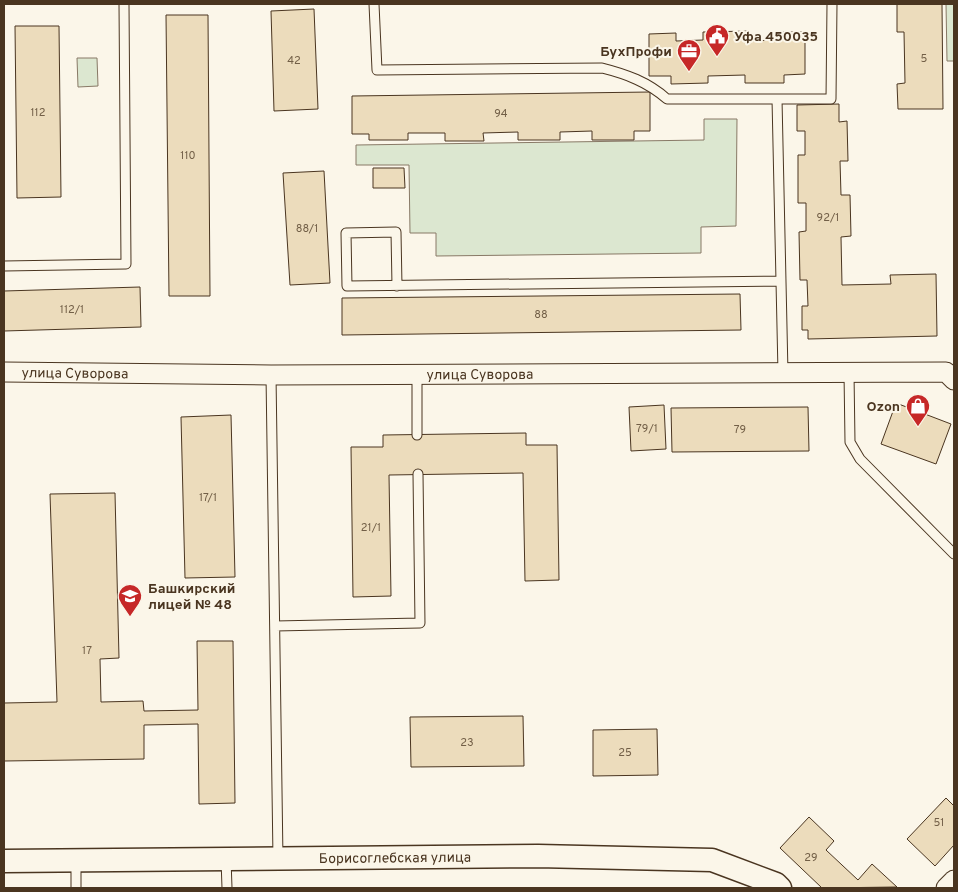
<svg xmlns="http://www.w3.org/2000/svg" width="958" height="892" font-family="Overpass,sans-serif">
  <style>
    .green { fill: #dce7d0; stroke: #887966 }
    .building { fill: #ecdcbc; stroke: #4a3520 }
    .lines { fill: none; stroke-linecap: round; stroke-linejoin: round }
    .service-casing { stroke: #4a3520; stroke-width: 11 }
    .minor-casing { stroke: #4a3520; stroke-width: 21 }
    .tertiary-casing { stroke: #4a3520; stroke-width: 25 }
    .service { stroke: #fbf6e9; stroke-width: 9 }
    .minor { stroke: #fbf6e9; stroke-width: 19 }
    .tertiary { stroke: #fbf6e9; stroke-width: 22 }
    .labels { text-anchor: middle; stroke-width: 4; stroke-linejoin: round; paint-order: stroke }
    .number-label { font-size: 11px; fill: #725f47 }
    .poi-label { font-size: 14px; font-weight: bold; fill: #4a3520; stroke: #fbf6e9; text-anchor: start }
    .street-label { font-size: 14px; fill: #4a3520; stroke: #fbf6e9 }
  </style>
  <rect width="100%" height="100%" fill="#fbf6e9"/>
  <path class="green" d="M946,4h8v57h-7z
    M77,58h20l1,28 -20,1z
    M704,119h33l-1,107 -35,1v26l-265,3v-23h-26l-1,-68h-53v-20l348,-5z"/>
  <path class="building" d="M897,4h45l1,105h-45l-1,-25 8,-1 -1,-51h-7z
    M314,9l4,100 -44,2 -3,-100z
    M166,15h42l2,281h-41z
    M15,26h44l2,171 -44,1z
    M749,31v10l28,-1v-8h28v42l-21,1v8h-39v-8l-37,1v7l-37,1v-8h-22v-42l27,-1v8l27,-1v-8z
    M650,92v39h-16v9h-42v-9l-32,1v8h-42v-8l-35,1 1,8h-39v-8h-37v7h-39v-6h-17v-38z
    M839,104v18l8,-1 1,40h-8l1,34h9l1,41 -10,1 1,48 49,-1 -1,-9 46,-1 1,62 -129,3v-9h-6v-24h6l-1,-26h-7l-1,-48 7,-1v-28h-8v-48h7v-24h-8v-26z
    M373,168h31l1,20h-32z
    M324,171l6,112 -40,2 -7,-112z
    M140,287l1,40 -137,4v-40z
    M740,294l1,36 -399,5v-37z
    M896,403l55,21 -15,40 -55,-20z
    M664,405l2,44 -35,2 -2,-44z
    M808,407l1,44 -137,1 -1,-44z
    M231,415l4,162 -50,1 -4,-161z
    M526,433v12h31l2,135 -34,1 -2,-108 -134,2 2,121 -38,1 -2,-150h32v-12z
    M115,493l4,165 -19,1 1,43 42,-1 1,10 54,-1 -1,-69h36l2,162 -36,1 -1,-80 -54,1v34l-140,2v-58l53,-1 -7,-208z
    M523,716l1,50 -113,1 -1,-50z
    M657,729l1,46 -65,1v-46z
    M946,798l8,8v39l-19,21 -28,-27z
    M809,817l25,24 -8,9 32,30 14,-16 25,23 -75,1 -42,-40z"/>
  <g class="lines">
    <g class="service-casing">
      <path id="service" d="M374,4l3,66 225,-2c24,6 46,14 65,31h110l6,274
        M777,99h54l1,-95
        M4,266l122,-2 -2,-260
        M397,286l-1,-54 -50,1 1,53 434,-5
        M849,373l1,69 10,17 94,95
        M271,375l7,484
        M417,435v-61
        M275,626l145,-3 -2,-149
        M226,859l1,29
        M76,861v27"/>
    </g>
    <g class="minor-casing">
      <g id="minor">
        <path id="s1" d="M4,372l267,3 675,-3 8,8"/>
        <path d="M946,888l8,-8"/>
      </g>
    </g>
    <g class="tertiary-casing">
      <g id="tertiary">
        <path id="s2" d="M4,861l534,-5 174,4 64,24 4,4"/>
      </g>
    </g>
    <use href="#service" class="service"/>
    <use href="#minor" class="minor"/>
    <use href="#tertiary" class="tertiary"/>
  </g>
  <defs>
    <g id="civic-pin" transform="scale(1.25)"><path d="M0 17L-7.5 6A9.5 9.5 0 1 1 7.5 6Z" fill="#c62828" stroke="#fbf6e9"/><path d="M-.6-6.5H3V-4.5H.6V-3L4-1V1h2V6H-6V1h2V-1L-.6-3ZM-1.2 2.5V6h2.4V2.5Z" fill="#fff"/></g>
    <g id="office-pin" transform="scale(1.25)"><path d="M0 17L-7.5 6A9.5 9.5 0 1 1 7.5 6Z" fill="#c62828" stroke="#fbf6e9"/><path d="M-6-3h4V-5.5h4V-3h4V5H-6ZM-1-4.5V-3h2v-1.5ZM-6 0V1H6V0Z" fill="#fff"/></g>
    <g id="shop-pin" transform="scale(1.25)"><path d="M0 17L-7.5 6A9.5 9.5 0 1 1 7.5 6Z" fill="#c62828" stroke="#fbf6e9"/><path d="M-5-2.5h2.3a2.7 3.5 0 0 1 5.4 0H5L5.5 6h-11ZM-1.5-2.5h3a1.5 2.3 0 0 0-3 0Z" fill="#fff"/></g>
    <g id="school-pin" transform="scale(1.25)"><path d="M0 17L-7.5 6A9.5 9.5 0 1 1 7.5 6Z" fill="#c62828" stroke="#fbf6e9"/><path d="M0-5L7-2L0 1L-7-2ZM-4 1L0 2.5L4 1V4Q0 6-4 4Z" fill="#fff"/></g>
  </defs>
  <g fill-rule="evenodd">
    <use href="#civic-pin" x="717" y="36"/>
    <use href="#office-pin" x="689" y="51"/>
    <use href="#shop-pin" x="918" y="406"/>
    <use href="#school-pin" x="130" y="596"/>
  </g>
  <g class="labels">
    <g class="number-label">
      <text x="924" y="62">5</text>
      <text x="294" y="64">42</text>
      <text x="38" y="116">112</text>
      <text x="501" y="117">94</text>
      <text x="188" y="159">110</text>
      <text x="828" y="221">92/1</text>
      <text x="307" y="232">88/1</text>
      <text x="72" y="313">112/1</text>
      <text x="541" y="318">88</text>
      <text x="647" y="432">79/1</text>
      <text x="740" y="433">79</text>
      <text x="208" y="501">17/1</text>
      <text x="371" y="531">21/1</text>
      <text x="87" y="654">17</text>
      <text x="467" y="746">23</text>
      <text x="625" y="756">25</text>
      <text x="939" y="826">51</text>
      <text x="811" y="861">29</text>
    </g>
    <g class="poi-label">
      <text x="734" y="41">Уфа 450035</text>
      <text x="672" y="56" text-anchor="end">БухПрофи</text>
      <text x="900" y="411" text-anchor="end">Ozon</text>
      <text x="148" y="593">Башкирский<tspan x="148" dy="16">лицей № 48</tspan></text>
    </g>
    <g class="street-label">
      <text dy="5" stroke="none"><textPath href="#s1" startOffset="71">улица Суворова</textPath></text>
      <text dy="5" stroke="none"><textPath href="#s1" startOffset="476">улица Суворова</textPath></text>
      <text dy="5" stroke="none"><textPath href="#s2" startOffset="391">Борисоглебская улица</textPath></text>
    </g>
  </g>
  <rect width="958" height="892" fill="none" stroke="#4a3520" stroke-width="10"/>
</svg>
